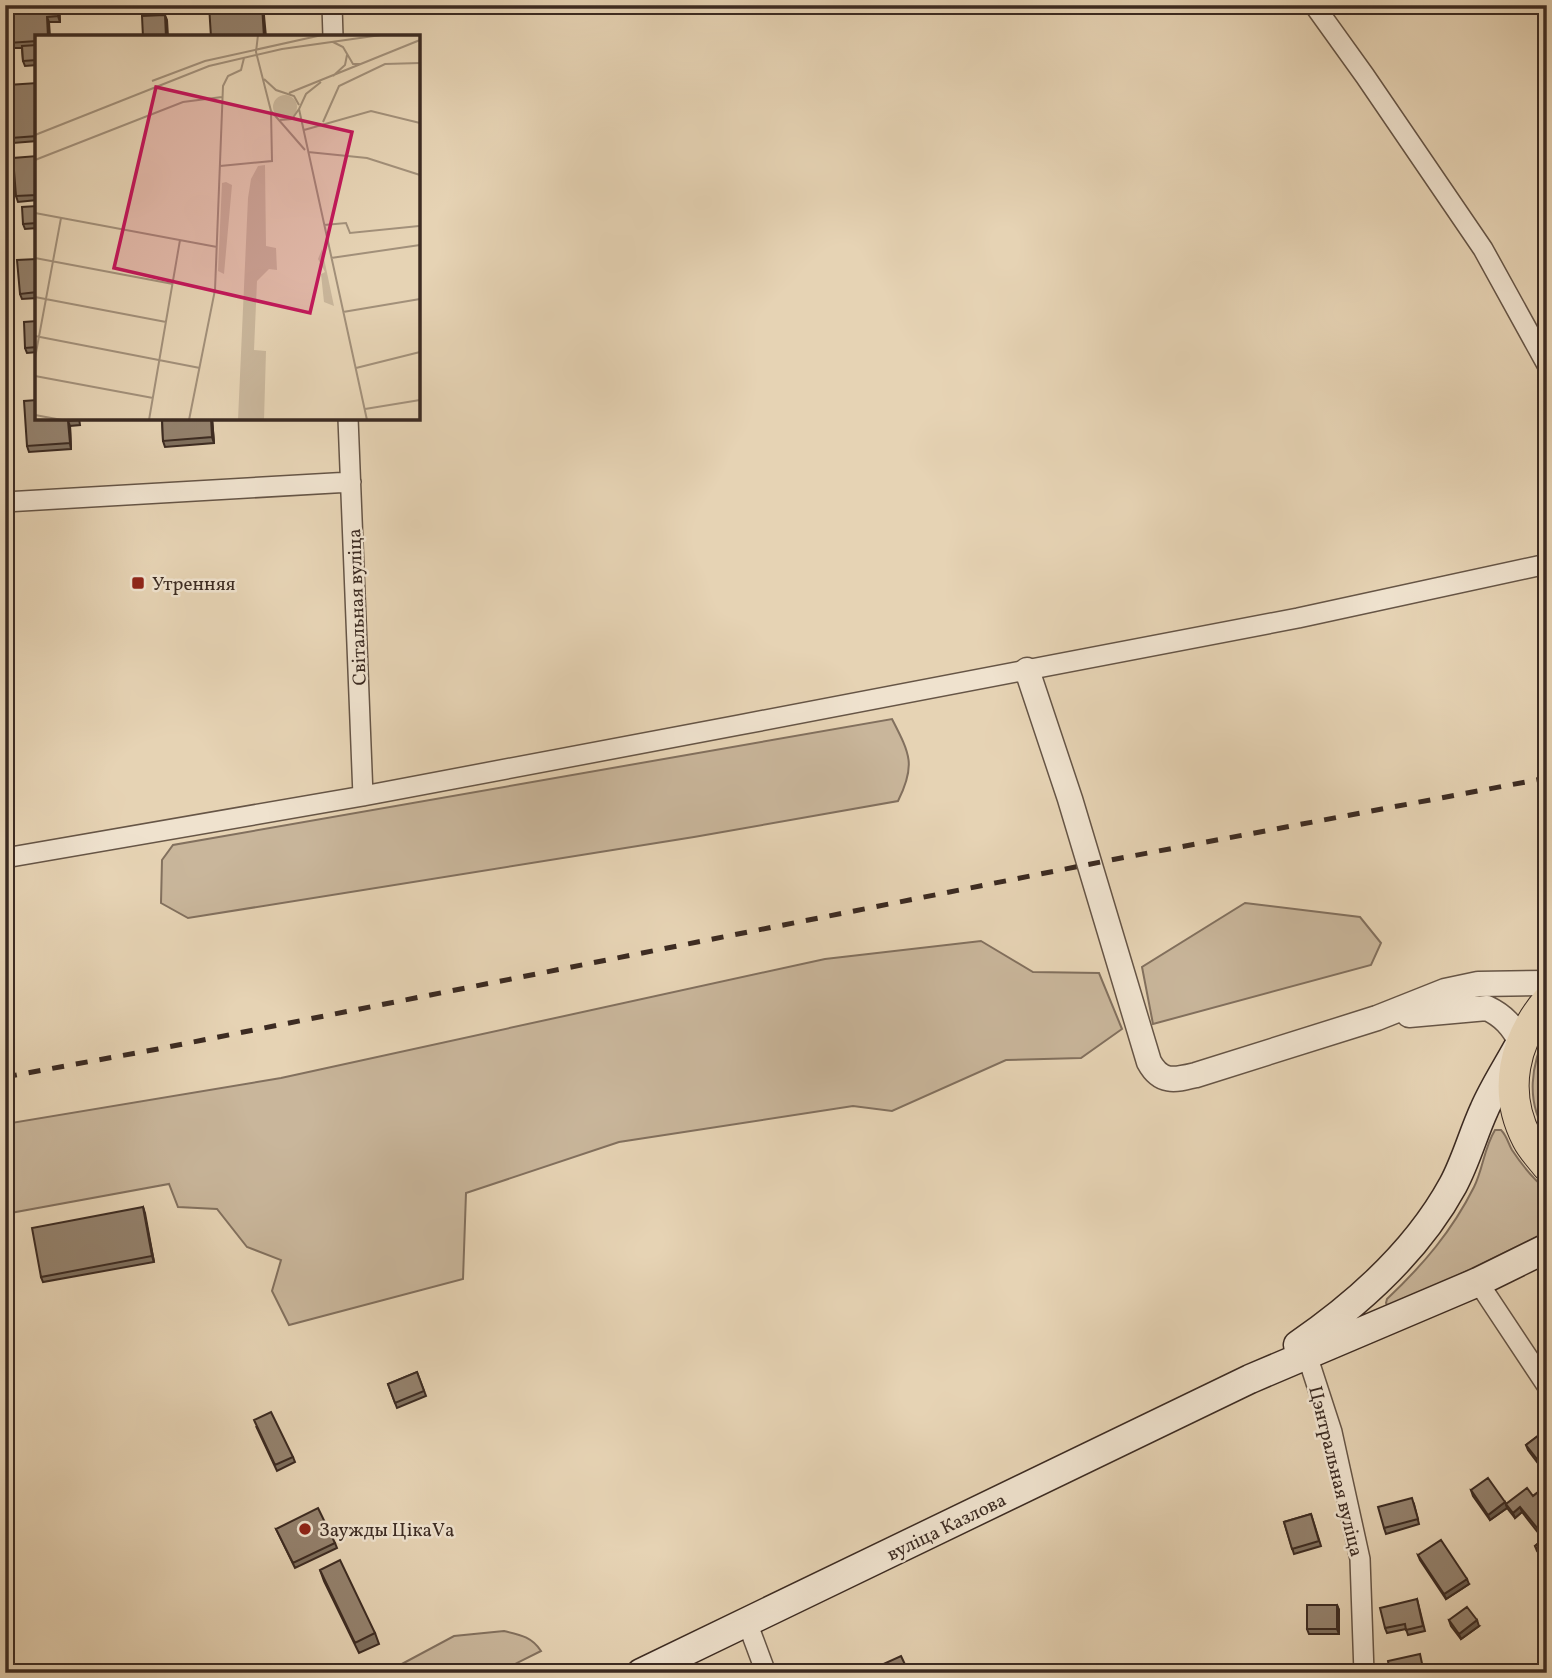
<svg xmlns="http://www.w3.org/2000/svg" width="1552" height="1678" font-family="Vollkorn,serif">
  <style>
    .green { fill: #c9b69b; stroke: #82705e; stroke-width: 2 }
    .lines { fill: none; stroke-linecap: round; stroke-linejoin: round }
    .minor-casing { stroke: #665546; stroke-width: 22 }
    .tertiary-casing { stroke: #665546; stroke-width: 27 }
    .secondary-casing { stroke: #3c2b22; stroke-width: 31 }
    .primary-casing { stroke: #3c2b22; stroke-width: 32 }
    .minor { stroke: #efe2ce; stroke-width: 19 }
    .tertiary { stroke: #efe2ce; stroke-width: 24 }
    .secondary { stroke: #efe2ce; stroke-width: 28 }
    .primary { stroke: #e6d3b4; stroke-width: 30 }
    .rail { stroke: #3c2b22; stroke-width: 5; stroke-dasharray: 12 12; stroke-linecap: butt }
    .wall { fill: #7f705f; stroke: #3c2b22; stroke-width: 2 }
    .shaded-wall { fill: #685b4d; stroke: #3c2b22; stroke-width: 2 }
    .building { fill: #94826e; stroke: #3c2b22; stroke-width: 2 }
    .poi-dot { fill: #8f2418; stroke: #efe2ce; stroke-width: 2.5 }
    .labels { text-anchor: middle; stroke-width: 5; stroke-linejoin: round; paint-order: stroke }
    .poi-label { font-size: 19px; fill: #3c2b22; stroke: #efe2ce; text-anchor: start }
    .street-label { font-size: 19px; fill: #3c2b22; stroke: #efe2ce }
    .inset-road { fill: none; stroke: #a2907a; stroke-width: 2 }
    .view { fill: #c2185b; fill-opacity: 0.15; stroke: #c2185b; stroke-width: 3.5 }
    .inset-edge { fill: none; stroke: #3c2b22; stroke-width: 3.5 }
  </style>
  <rect width="100%" height="100%" fill="#e6d3b4"/>
  <filter id="stains"><feTurbulence type="fractalNoise" baseFrequency=".00286" numOctaves="4"/><feColorMatrix values="0 0 0 0 .2 0 0 0 0 .09 0 0 0 0 .02 0 0 0 .5 -.17"/></filter>
  <radialGradient id="worn" r=".72"><stop offset=".6" stop-color="#630" stop-opacity="0"/><stop offset="1" stop-color="#630" stop-opacity=".3"/></radialGradient>
  <path class="green" d="M892,719c18,35 24,46 6,82l-204,36 -506,81 -27,-15 1,-43 11,-15z
    M1245,903l115,14 21,26 -10,22 -218,59 -11,-57z
    M981,941l52,31 66,1 23,56 -41,29 -75,2 -114,51 -39,-5 -234,36 -153,51 -3,86 -174,46 -17,-34 9,-31 -34,-13 -30,-38 -39,-2 -9,-23 -164,30v-90l276,-46 544,-119z
    M1547,1031v103c-22,-32 -16,-70 0,-103z
    M1495,1130h6c6,6 7,13 11,20 10,15 21,29 35,40v42l-154,75h-5l-2,-4 1,-4c36,-34 65,-68 87,-112 9,-18 10,-39 21,-57z
    M504,1631c17,4 28,6 37,20l-44,22h-112l69,-37z"/>
  <g class="lines">
    <g class="minor-casing">
      <path id="minor" d="M332,5l1,32
        M1314,5l51,71 118,173 64,116
        M348,418l15,378
        M5,502l346,-20
        M5,858l358,-62 376,-71 559,-107 249,-54
        M1478,1282l69,104
        M1307,1355l25,77 28,127 4,114
        M747,1622l19,51"/>
    </g>
    <g class="tertiary-casing">
      <path id="tertiary" d="M1027,670l43,129 79,263c12,22 26,18 47,13l181,-57 68,-27 33,-7 69,-1
        M1409,1015l78,-7c17,8 25,18 34,34"/>
    </g>
    <g class="secondary-casing">
      <path id="secondary" d="M1298,1345c61,-42 119,-94 155,-160 13,-24 20,-51 31,-75 9,-21 22,-41 33,-61
        M641,1673l609,-294 228,-97 69,-34"/>
    </g>
    <g class="primary-casing">
      <path id="primary" d="M1547,1001c-33,40 -45,90 -20,138 5,10 13,18 20,27"/>
    </g>
    <use href="#minor" class="minor"/>
    <use href="#tertiary" class="tertiary"/>
    <use href="#secondary" class="secondary"/>
    <use href="#primary" class="primary"/>
    <path class="rail" d="M5,1077l153,-28 958,-190 431,-81"/>
  </g>
  <path class="wall" d="M5,5h54l1,17h-11l-12,15v28l-12,1 -2,-5 -1,-13h-13l-1,-5z
    M37,83v58l-24,2 -2,-5z
    M37,156v44l-19,2 -2,-6z
    M37,206v22l-12,1 -2,-5z
    M37,259v39l-15,1 -2,-5z
    M37,321v31l-10,1 -2,-5z
    M37,418h42l1,7 -10,1 1,23 -42,3 -2,-6z
    M162,418h50l2,25 -49,4 -2,-6z
    M143,1207l11,55 -111,20 -2,-5z
    M417,1372l9,24 -29,12 -9,-24z
    M256,1426l37,31 2,5 -18,9z
    M1547,1429v44l-1,1 -18,-24 -2,-5z
    M1547,1485v79l-10,-13 -2,-5 8,-7 -21,-27 -7,6 -8,-10 -17,12 -17,-24 -2,-6 34,12 1,2 27,-8z
    M1414,1504l5,20 -33,10 -2,-6z
    M1311,1514l10,32 -27,8 -10,-32z
    M276,1529l59,14 2,5 -42,20z
    M1418,1555l51,29 -23,15 -26,-39z
    M320,1570l55,63 4,11 -20,9 -35,-72z
    M1417,1599l8,32 -17,4 -2,-6 -19,4 -2,-5z
    M1337,1605l2,5v24h-30l-2,-5z
    M1449,1620l30,6 -18,13 -10,-13z"/>
  <path class="shaded-wall" d="M57,5h2l1,17 -2,-6z
    M262,5h1l3,32h-2z
    M165,15l2,5 1,17h-2z
    M47,17l2,5 1,15h-2z
    M211,418h1l2,25 -2,-6z
    M68,421l2,5 1,23 -1,-6z
    M143,1207l2,6 9,49 -2,-6z
    M1505,1502l2,6 -17,12 -2,-5z
    M1520,1507l2,5 -7,6 -2,-5z
    M1547,1530v7l-3,2 -2,-5z
    M1467,1579l2,5 -23,15 -2,-5z
    M1337,1605l2,5v24l-2,-5z
    M1477,1620l2,6 -18,13 -2,-5z"/>
  <path class="building" d="M5,5h52l1,11 -11,1 1,20h-11v4l-29,2z
    M209,5h53l2,32h-53z
    M165,15l1,22h-23l-1,-21z
    M37,45v15l-14,1 -1,-15z
    M37,83v53l-26,2 -3,-53z
    M37,156v39l-21,1 -3,-38z
    M37,206v17l-14,1 -1,-17z
    M37,259v33l-17,2 -3,-34z
    M37,321v26l-12,1 -1,-26z
    M37,400v18h41v2l-10,1 2,22 -43,3 -3,-45z
    M162,418h49l1,19 -49,4z
    M143,1207l9,49 -111,21 -9,-49z
    M417,1372l7,19 -29,12 -7,-19z
    M271,1412l22,45 -18,8 -21,-45z
    M1547,1429v37l-3,2 -18,-23z
    M1488,1478l17,24 -17,13 -17,-25z
    M1547,1485v45l-5,4 -22,-27 -7,6 -7,-9 21,-16 6,8z
    M1412,1498l6,21 -34,9 -6,-21z
    M318,1508l17,35 -42,20 -17,-34z
    M1311,1514l8,27 -27,8 -8,-27z
    M1547,1537v24l-12,-15z
    M1441,1540l26,39 -23,15 -26,-39z
    M340,1560l35,73 -20,10 -35,-73z
    M1417,1599l6,27 -17,4 -1,-6 -20,4 -5,-20z
    M1307,1605h30v24h-30z
    M1467,1607l10,13 -18,14 -10,-14z
    M1420,1654l4,19h-34l-2,-12z
    M901,1656l8,17h-40l-1,-2z
    M1335,1668l1,5h-17z"/>
  <g class="poi-dot">
    <rect x="131" y="576" width="14" height="14" rx="3.5"/>
    <circle cx="305" cy="1529" r="7"/>
  </g>
  <g class="labels">
    <g class="poi-label">
      <text x="152" y="590">Утренняя</text>
      <text x="319" y="1536">Заужды ЦікаVа</text>
    </g>
    <g class="street-label">
      <text transform="translate(356 607) rotate(-92)" y="7">Світальная вуліца</text>
      <text transform="translate(1337 1471) rotate(76)" y="7">Цэнтральная вуліца</text>
      <text transform="translate(946 1526) rotate(-26)" y="7">вуліца Казлова</text>
    </g>
  </g>
  <g transform="translate(35 35)">
    <rect width="385" height="385" fill="#e6d3b4"/>
    <path d="M238 72a12 12 0 1 1 24 0a12 12 0 1 1-24 0ZM230,130l1,81 10,2 1,22 -8,-1 -12,12 -3,69 12,1 -2,69h-26l10,-222 3,-19 7,-13zM191,147l6,3 -8,89 -6,-3 4,-88zM287,214l12,57 -10,-4 -3,-28 4,-2 -7,-13z" fill="#c9b69b"/>
    <path class="inset-road" d="M223,0l-2,17 15,59 34,39M298,7l10,5 10,17h7M298,41l12,-11 2,-10M229,44l12,11 18,6 5,9M117,46l53,-20 117,-26M286,47l-15,12 -7,15 68,311M254,58l131,-53M245,85l12,-1 7,-10M288,87l16,-36 46,-22 35,-1M269,95l67,-19 49,12M0,100l174,-69 73,-17 99,-14M273,117l59,6 53,17M0,125l148,-58 39,-5M185,131l52,-5 -1,-50M0,178l182,34M289,190l22,-2 4,10 69,-7M0,223l138,26M296,223l89,-13M0,262l131,25M308,277l77,-13M0,301l165,32M0,323l26,-140M321,333l64,-16M0,341l118,22M330,374l55,-9M0,380l27,5M114,385l31,-180M154,385l26,-130 8,-204 5,-10 13,-6 3,-12"/>
    <path class="view" d="M121,52l196,45 -42,181 -196,-45z"/>
    <rect width="385" height="385" class="inset-edge"/>
  </g>
  <rect width="1552" height="1678" fill="none" stroke="#e6d3b4" stroke-width="28"/>
  <rect x="7" y="7" width="1538" height="1664" fill="none" stroke="#3c2b22" stroke-width="3.5"/>
  <rect x="14" y="14" width="1524" height="1650" fill="none" stroke="#3c2b22" stroke-width="2"/>
  <rect width="100%" height="100%" filter="url(#stains)"/>
  <rect width="100%" height="100%" fill="url(#worn)"/>
</svg>
